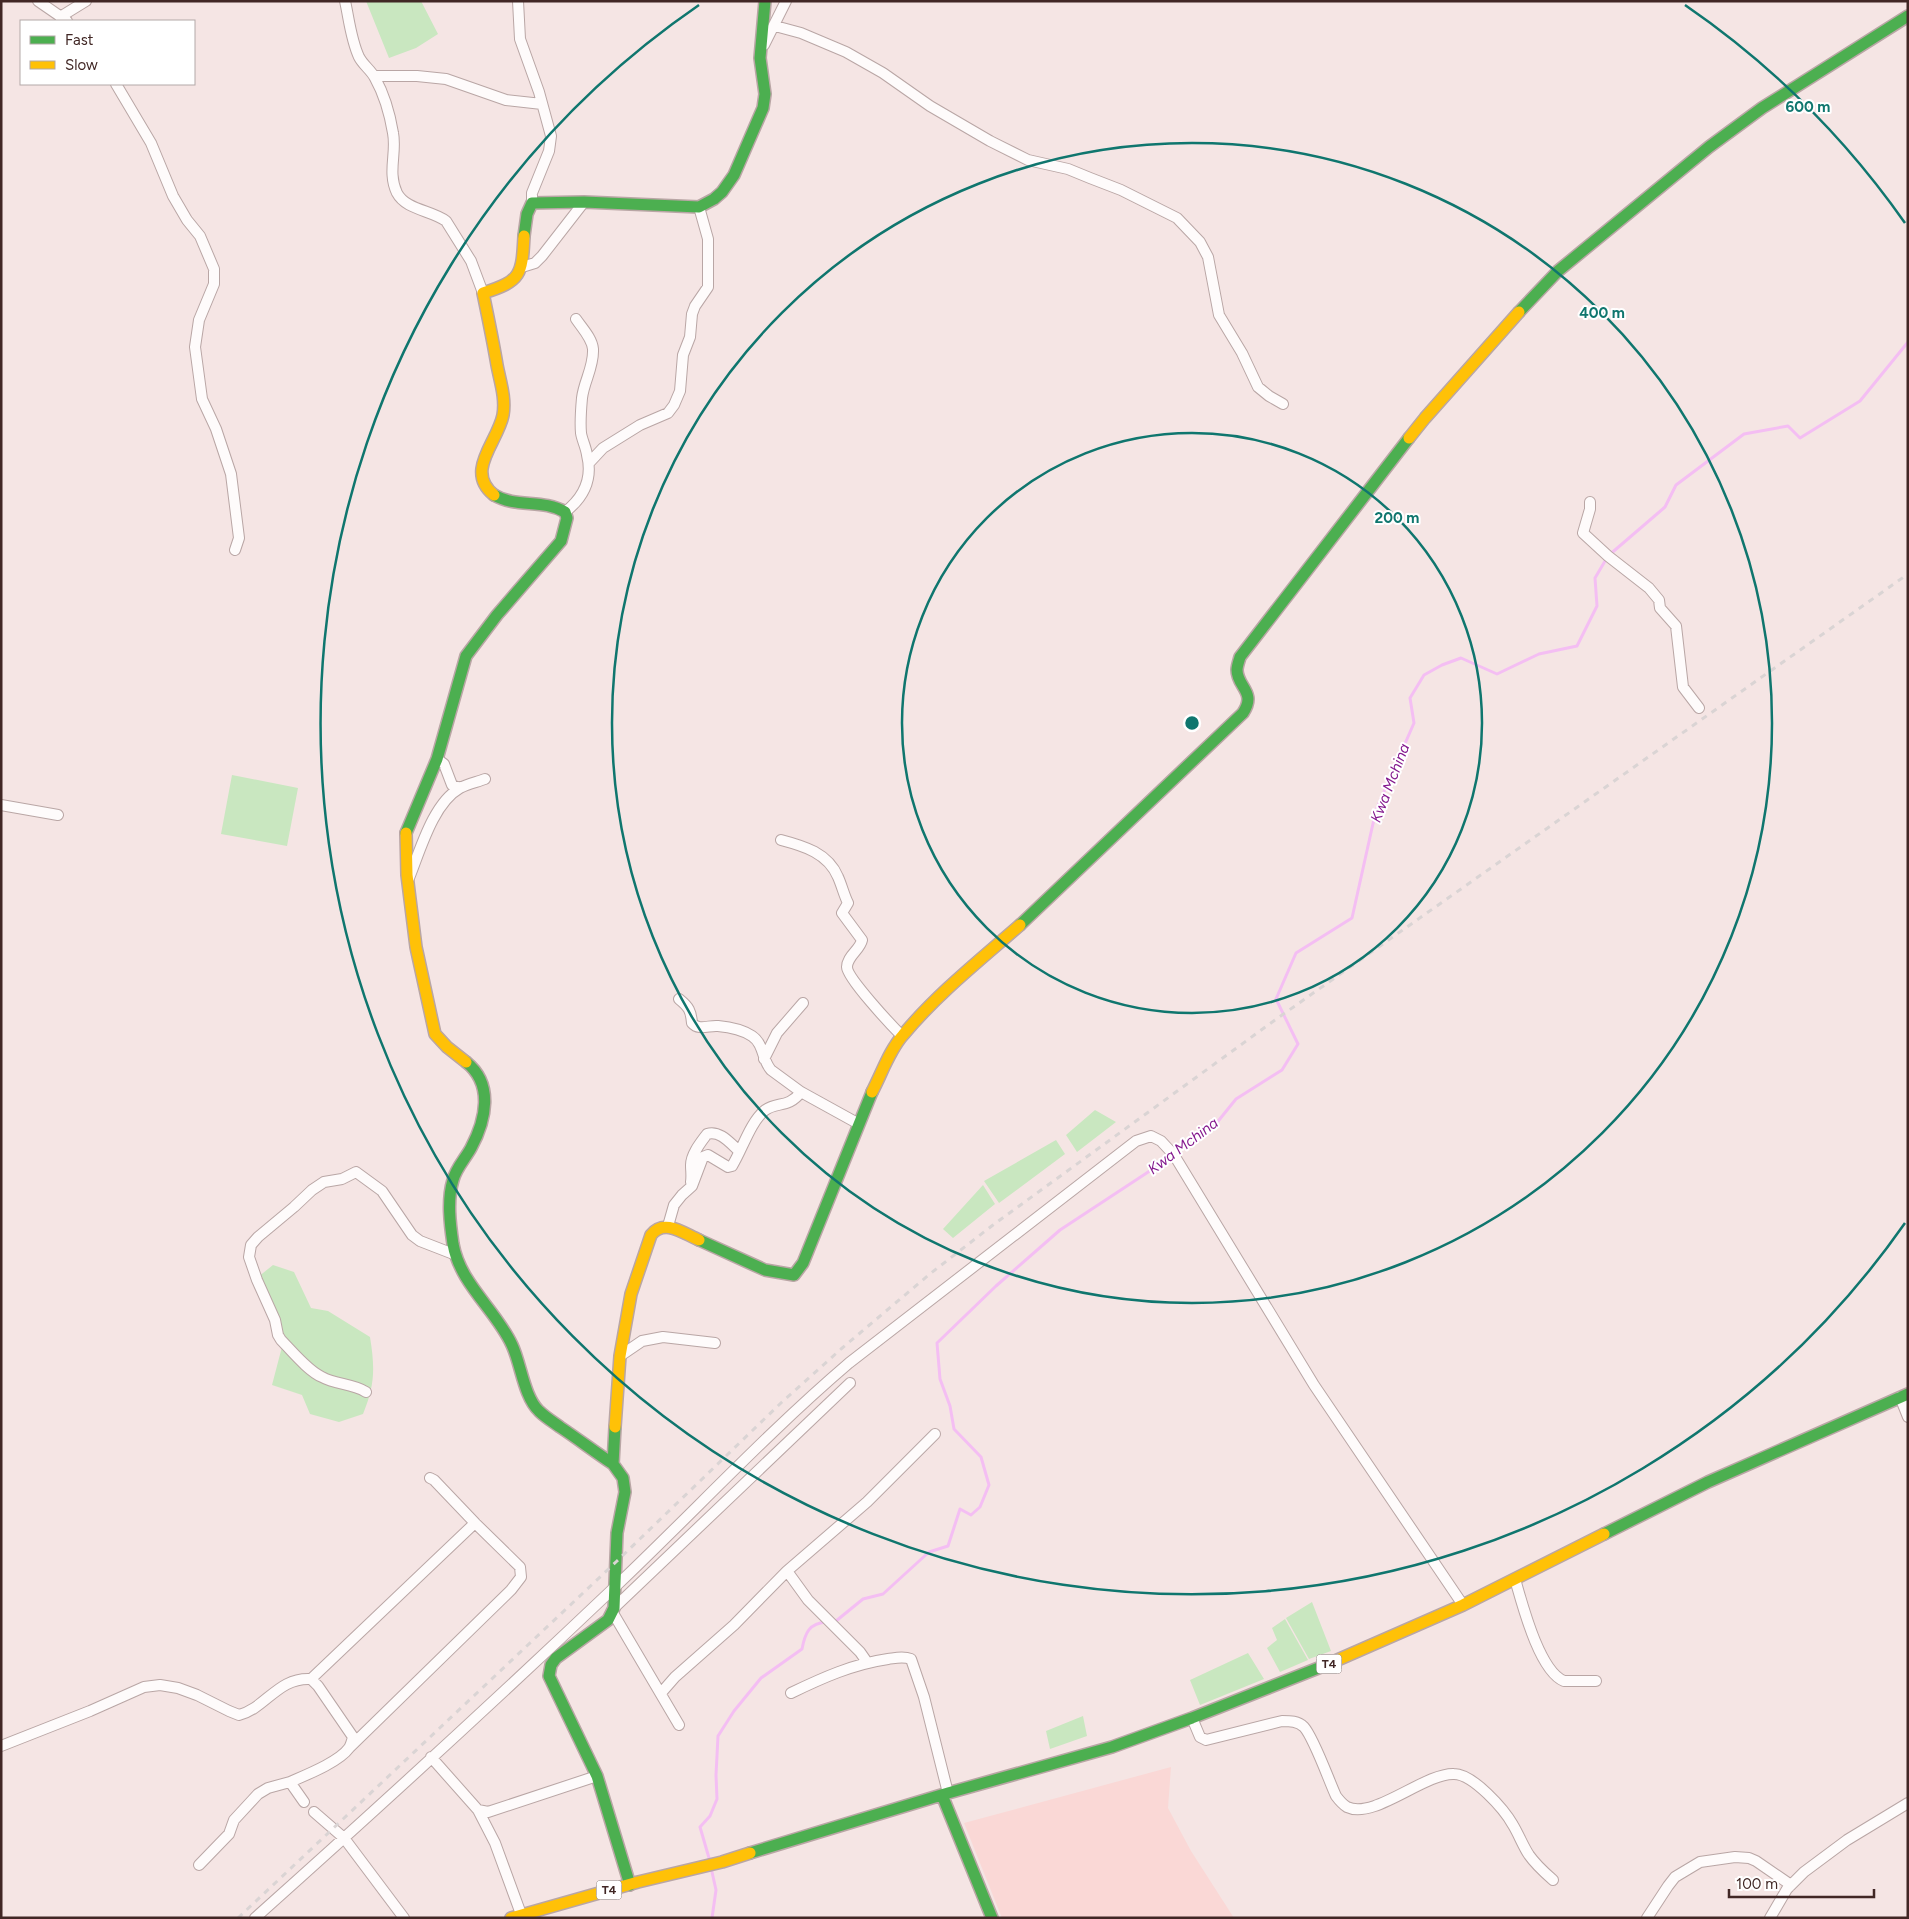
<svg xmlns="http://www.w3.org/2000/svg" width="1909" height="1919" font-family="Figtree,sans-serif">
  <style>
    .built { fill: #fad8d6 }
    .green { fill: #c9e7c0 }
    .lines { fill: none; stroke-linecap: round; stroke-linejoin: round }
    .stream { stroke: #f4bef3; stroke-width: 3 }
    .street-casing { stroke: #b9a6a5; stroke-width: 12 }
    .fast-casing { stroke: #b9a6a5; stroke-width: 14 }
    .slow-casing { stroke: #b9a6a5; stroke-width: 14 }
    .street { stroke: #fefbfb; stroke-width: 10 }
    .fast { stroke: #4caf50; stroke-width: 11 }
    .slow { stroke: #ffc107; stroke-width: 11 }
    .rail { stroke: #dad4d4; stroke-width: 3; stroke-dasharray: 6 6; stroke-linecap: butt }
    .ring { fill: none; stroke: #0f766e; stroke-width: 2.5 }
    .labels { text-anchor: middle; stroke-width: 4; stroke-linejoin: round; paint-order: stroke }
    .shield { fill: #fff; stroke: #7a6866; stroke-width: 1 }
    .shield-label { font-size: 12px; font-weight: bold; fill: #412725 }
    .water-label { font-size: 15px; font-style: italic; fill: #84198e; stroke: #fff }
    .centre { fill: #0f766e; stroke: #fff; stroke-width: 2.5 }
    .ring-label { font-size: 15px; text-anchor: middle; font-weight: bold; fill: #0f766e; stroke: #fff; stroke-width: 4; stroke-linejoin: round; paint-order: stroke }
  </style>
  <rect width="100%" height="100%" fill="#f5e5e4"/>
  <path class="built" d="M1171,1767l-3,41 23,43 43,67h-232l-38,-95z"/>
  <path class="green" d="M366,1h55l17,33 -22,14 -27,10z
    M232,775l66,13 -11,58 -66,-12z
    M1095,1110l21,12 -39,30 -11,-17z
    M1056,1140l9,14 -66,49 -15,-22z
    M983,1185l12,19 -42,34 -10,-9z
    M273,1265l21,7 17,36 17,3 42,26c5,31 5,48 -7,77l-24,8 -29,-8 -8,-19 -30,-10 11,-42 -7,-34 -18,-32z
    M1312,1602l19,49 -22,8 -23,-41z
    M1285,1619l23,41 -28,12 -13,-24 10,-8 -5,-12z
    M1248,1653l16,26 -64,26 -10,-25z
    M1083,1716l4,20 -37,13 -4,-18z"/>
  <g class="lines">
    <path class="stream" d="M833,1621h3l27,-22 20,-5 46,-42 19,-6 12,-37 11,6 9,-8 9,-22 -8,-28 -27,-28 -4,-23 -10,-27 -3,-36 59,-57 64,-56 114,-75 9,-11 32,-19 21,-26 46,-29 16,-26 -22,-45 20,-46 56,-35 24,-108 38,-87 -4,-25 14,-23 18,-10 19,-7 36,16 42,-20 38,-8 20,-40 -2,-28 13,-22 57,-49 11,-22 68,-51 44,-8 12,12 60,-37 48,-59
      M709,1858l-9,-31 10,-11 7,-17 -1,-24 2,-39 16,-25 27,-33 41,-29c3,-16 7,-26 25,-27
      M712,1872l4,18 -4,28"/>
    <g class="street-casing">
      <path id="street" d="M38,1l29,20
        M345,1c4,18 6,39 14,56 4,8 12,13 16,21 9,16 15,37 18,55 4,20 -6,39 4,60 9,17 34,17 49,28l25,40 12,32
        M518,1l2,38 19,53 12,44 -2,15 -17,42v10
        M60,17l26,-16
        M775,26l26,7 45,19 37,21 47,33 60,35 38,19 40,9 22,9 31,12 56,28 23,24 8,15 11,58 23,38 16,34 11,9 14,8
        M764,45l22,-44
        M374,76h43l29,3 60,21 36,4
        M116,84l35,59 22,53 14,24 13,16 14,33v15l-15,36 -4,27 7,52 14,30 15,45 8,64 -4,12
        M522,267l13,-4 7,-7 42,-54
        M589,463l14,-15 37,-23 28,-12 6,-8 6,-14 3,-36 7,-18 2,-23 3,-8 13,-19v-48l-9,-32
        M1590,502v7l-7,24 25,23 41,32 10,12 1,8 16,18 7,61 16,21
        M565,512c18,-14 28,-33 22,-57 -1,-8 -5,-15 -6,-22 -1,-11 0,-24 1,-35 2,-17 12,-31 11,-49 -1,-11 -11,-21 -17,-30
        M437,759l7,5 8,21 8,3
        M1,805l57,10
        M781,840c23,6 47,13 57,37 4,9 6,18 10,26l-6,10 20,27c-2,10 -15,16 -15,27 0,11 45,59 55,69
        M409,878c11,-27 24,-75 51,-90 7,-4 17,-6 25,-9
        M679,999c10,8 12,12 13,24 7,8 17,2 26,3 11,1 25,4 34,10 12,8 10,24 19,34l30,22 58,32
        M764,1059l13,-26 26,-30
        M691,1182c1,-7 0,-11 0,-17 0,-11 10,-23 16,-31 13,-4 23,9 32,17
        M668,1226l6,-21 8,-10 10,-9 11,-29 5,-2 20,12 4,-1c10,-16 18,-43 32,-55 12,-10 24,-2 37,-19
        M620,1356l22,-15 21,-4 52,6
        M366,1392c-14,-9 -30,-7 -44,-15 -14,-6 -30,-26 -41,-37l-3,-5 -3,-15 -18,-40 -8,-23 2,-12 7,-8 36,-30 18,-17 12,-8 18,-3 14,-7 26,19 30,44 8,6 36,14
        M1900,1397l8,20
        M430,1478l4,2 41,43
        M787,1571l21,29 52,52 7,10
        M1515,1579c7,24 24,92 49,102h32
        M614,1608l236,-225
        M613,1613l66,112
        M311,1679l164,-156 45,44 1,10 -10,13 -162,158
        M661,1693l14,-16 59,-52 53,-54 80,-69 68,-68
        M791,1693c31,-15 62,-29 97,-34 8,-1 15,-3 23,0l13,38 24,96
        M1192,1718l8,19 6,3 76,-19c8,0 16,0 22,6 10,11 25,54 32,69 3,4 6,8 11,11 27,13 77,-34 107,-33 19,0 50,35 59,51 6,10 10,21 16,30 7,10 15,17 24,25
        M1,1746l89,-35 54,-24 16,-2 18,3 19,7 32,16 10,4c27,-7 39,-38 72,-36l7,7 35,51c-1,4 -2,8 -4,11 -10,14 -43,27 -59,34l14,20
        M431,1757l47,53 10,2 109,-36
        M478,1810l17,33 26,71
        M314,1812l30,26 60,80
        M199,1865l30,-31 5,-14 24,-26 10,-6 22,-6
        M255,1918c122,-109 242,-219 361,-332 78,-74 151,-153 233,-223l287,-222 15,-5 10,5 13,14 140,230 149,220
        M1647,1918l21,-32 7,-9 25,-15 35,-5 14,1 7,3 35,24
        M1770,1918l17,-29 17,-17 43,-32 61,-37"/>
    </g>
    <g class="fast-casing">
      <path id="fast" d="M524,236l3,-22 5,-11 52,-1 115,5 15,-8 8,-7 12,-17 29,-67 2,-14 -5,-36 5,-57
        M1519,312l39,-41 151,-124 53,-39 146,-92
        M406,833l31,-74 29,-103 31,-41 64,-74 6,-23 -2,-6c-22,-13 -49,-4 -71,-17
        M1020,925l223,-212c14,-21 -6,-26 -6,-43 0,-4 2,-9 3,-13l169,-219
        M466,1062c28,22 20,58 5,86 -6,11 -15,20 -18,32 -6,20 -3,44 0,64 7,40 43,66 59,101 9,19 12,52 27,66 6,6 14,11 21,16 18,12 35,25 53,37
        M699,1240l66,30 29,5 9,-12 69,-171
        M615,1427l-2,37 10,14 2,14 -8,41 -3,75 -6,12 -52,38 -5,7 -2,11 48,100 33,109
        M1604,1534l104,-52 200,-88
        M942,1795l50,123
        M750,1853l198,-60 164,-46 80,-29 134,-53"/>
    </g>
    <g class="slow-casing">
      <path id="slow" d="M1409,438l16,-20 94,-106
        M494,495c-30,-24 4,-53 9,-80 3,-17 -3,-34 -6,-50 -4,-24 -9,-48 -14,-72 39,-12 39,-19 41,-57
        M406,833l1,42 9,72 19,87 12,13 19,15
        M872,1092c10,-19 17,-41 31,-57 34,-41 77,-75 117,-110
        M615,1427l5,-71 11,-62 20,-59c13,-17 32,-2 48,5
        M1326,1665l137,-60 141,-71
        M511,1918l127,-36 84,-20 28,-9"/>
    </g>
    <use href="#street" class="street"/>
    <use href="#fast" class="fast"/>
    <use href="#slow" class="slow"/>
    <path class="rail" d="M238,1918l379,-357 165,-159 59,-53 90,-76 62,-48 282,-205 633,-446"/>
  </g>
  <g class="ring">
    <circle cx="1192" cy="723" r="290"/>
    <circle cx="1192" cy="723" r="580"/>
    <path d="M1905 1223A871 871 0 1 1 699 5M1685 5A871 871 0 0 1 1905 223"/>
  </g>
  <g class="labels">
    <g class="shield">
      <rect x="1316.5" y="1654.5" width="25" height="19" rx="4"/>
      <rect x="596.5" y="1880.5" width="25" height="19" rx="4"/>
    </g>
    <g class="shield-label">
      <text x="1329" y="1668">T4</text>
      <text x="609" y="1894">T4</text>
    </g>
    <g class="water-label">
      <text transform="translate(1390 783) rotate(-69)" y="5">Kwa Mchina</text>
      <text transform="translate(1183 1146) rotate(-37)" y="5">Kwa Mchina</text>
    </g>
  </g>
  <circle cx="1192" cy="723" r="8" class="centre"/>
  <g class="ring-label">
    <text x="1808" y="112">600 m</text>
    <text x="1602" y="318">400 m</text>
    <text x="1397" y="523">200 m</text>
  </g>
  <rect width="1909" height="1919" fill="none" stroke="#412725" stroke-width="5"/>
  <rect x="20" y="20" width="175" height="65" fill="#ffffff" stroke="#b3a9a8"/>
  <rect x="30" y="36" width="25" height="8" fill="#4caf50" stroke="#b3a9a8"/>
  <text x="65" y="45" font-size="15" fill="#412725">Fast</text>
  <rect x="30" y="61" width="25" height="8" fill="#ffc107" stroke="#b3a9a8"/>
  <text x="65" y="70" font-size="15" fill="#412725">Slow</text>
  <path d="M1729 1889v8h145v-8" fill="none" stroke="#412725" stroke-width="2.5"/>
  <text x="1736" y="1889" font-size="15" fill="#412725" stroke="#ffffff" stroke-width="4" paint-order="stroke">100 m</text>
</svg>
